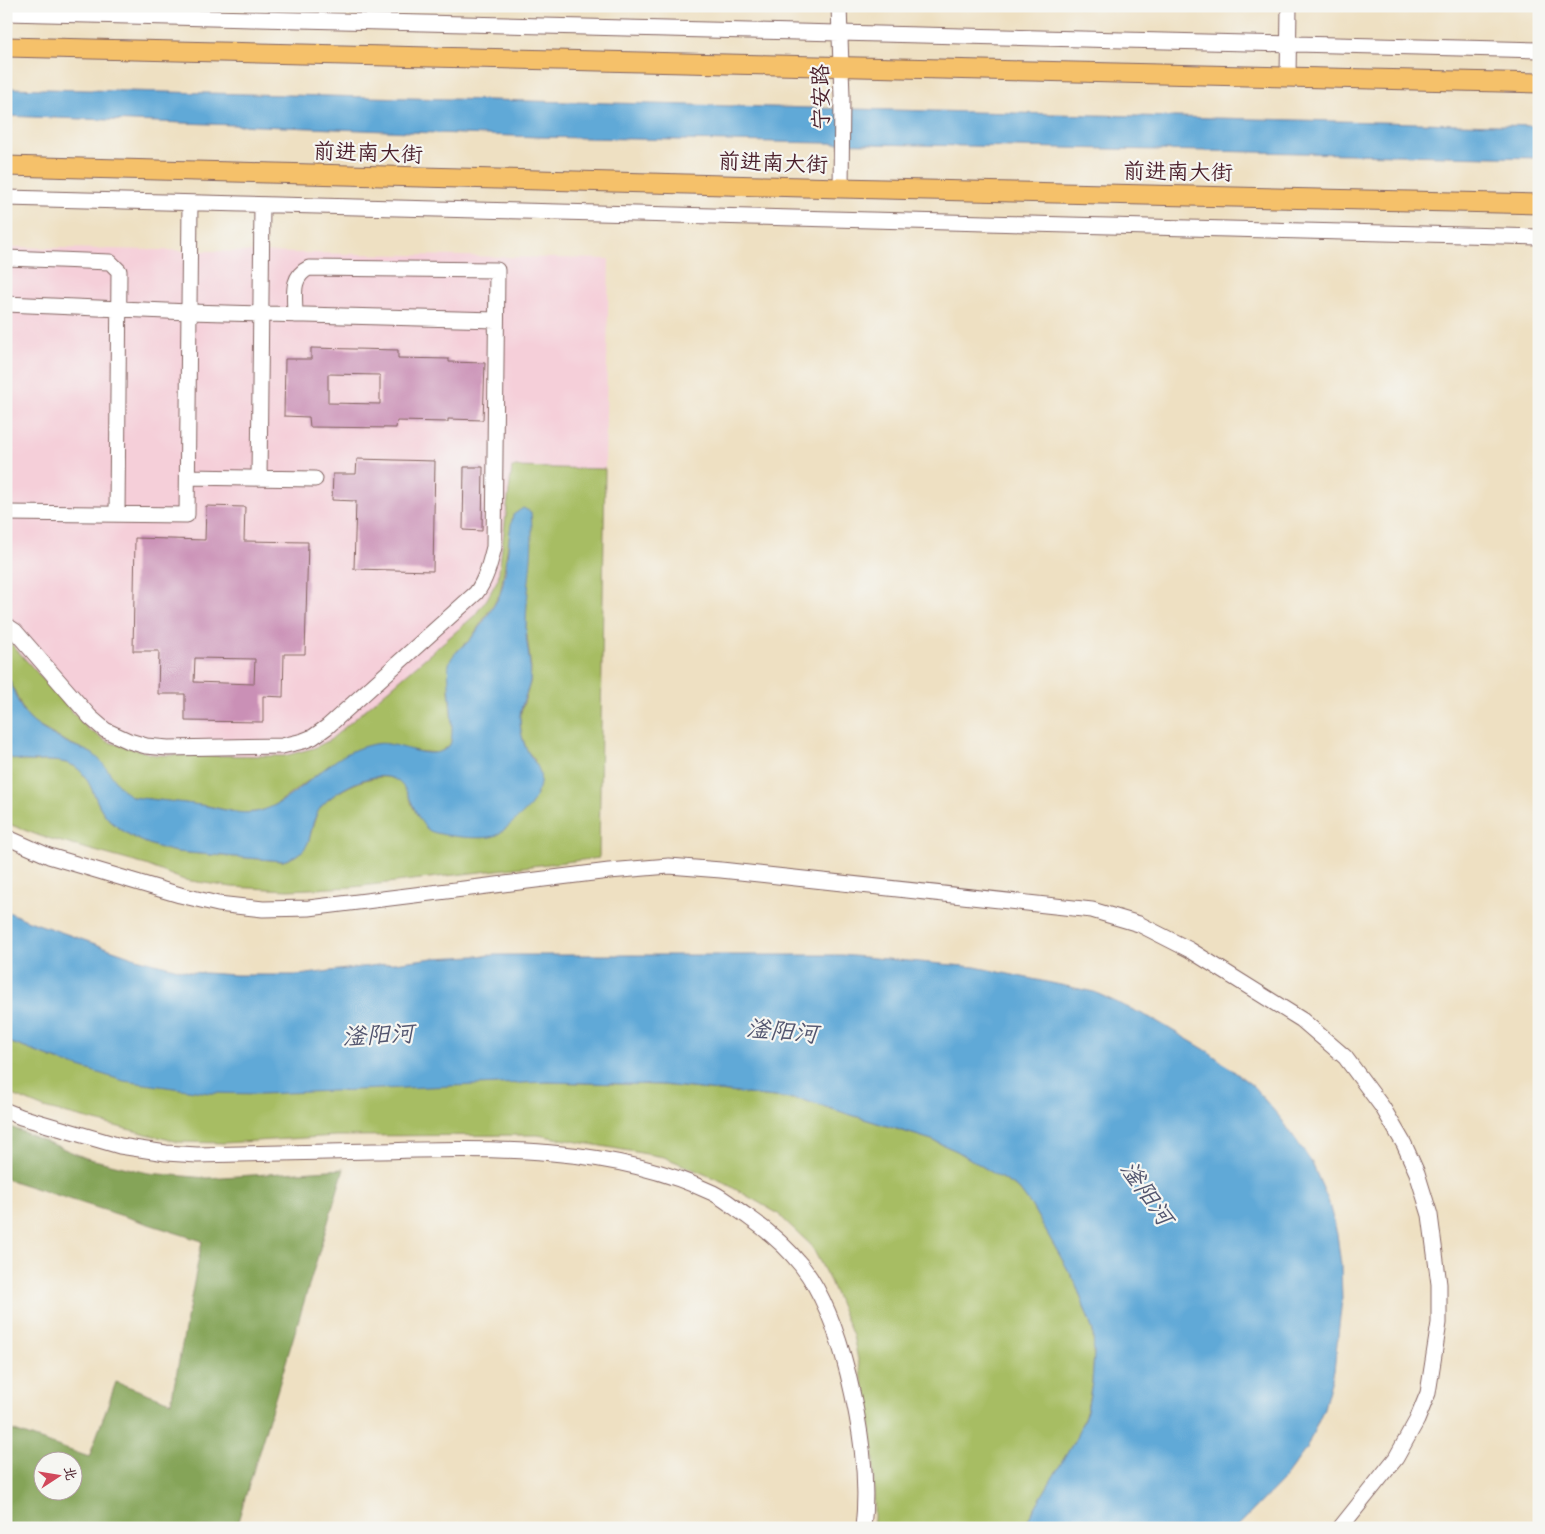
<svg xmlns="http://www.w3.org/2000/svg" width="1545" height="1534" font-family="'Indie Flower','LXGW WenKai TC',sans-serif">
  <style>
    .built { fill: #f5cfd9 }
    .green { fill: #a7bd63; stroke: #786e47 }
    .forest { fill: #85a459; stroke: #686242; fill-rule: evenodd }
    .water { fill: #60a9d7; stroke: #556481 }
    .building { fill: #ca90b6; fill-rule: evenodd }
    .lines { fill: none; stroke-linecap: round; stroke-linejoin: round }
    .minor-casing { stroke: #836360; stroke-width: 17 }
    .major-casing { stroke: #836360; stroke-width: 21 }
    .minor { stroke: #fff; stroke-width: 15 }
    .major { stroke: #f5c16b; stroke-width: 19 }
    .labels { text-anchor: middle; stroke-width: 4.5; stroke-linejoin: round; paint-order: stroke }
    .street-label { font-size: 22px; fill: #4a1f2b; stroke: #f6f6f2 }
    .water-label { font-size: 24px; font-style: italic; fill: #535670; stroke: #f6f6f2 }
  </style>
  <rect width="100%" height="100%" fill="#f6f6f2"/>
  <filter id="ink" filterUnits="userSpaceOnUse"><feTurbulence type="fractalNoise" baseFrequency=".02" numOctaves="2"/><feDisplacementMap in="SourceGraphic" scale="10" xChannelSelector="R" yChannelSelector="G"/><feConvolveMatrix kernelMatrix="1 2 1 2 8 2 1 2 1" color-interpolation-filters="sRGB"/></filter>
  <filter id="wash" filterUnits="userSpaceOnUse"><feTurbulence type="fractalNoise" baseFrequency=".0096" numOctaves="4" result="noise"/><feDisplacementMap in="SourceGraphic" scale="20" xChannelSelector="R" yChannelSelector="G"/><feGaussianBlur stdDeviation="1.12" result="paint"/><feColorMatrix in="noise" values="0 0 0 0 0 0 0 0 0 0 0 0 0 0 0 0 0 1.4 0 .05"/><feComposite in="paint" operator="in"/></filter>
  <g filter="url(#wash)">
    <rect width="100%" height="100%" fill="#eee0c2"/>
    <path class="built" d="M6,247l603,12 -4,210 -93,-2 -14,112 -11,20 -13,18 -144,123 -17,8 -29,8 -128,-1 -48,-13 -19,-13 -83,-91z"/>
    <path class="green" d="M512,467l93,2 -6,389 -246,29 -65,3 -56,-3 -48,-7 -38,-15 -106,-29 -34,-13v-67c21,11 47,-1 68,10 14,8 19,28 26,41 13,25 50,40 77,45l106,9c27,-9 24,-17 32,-42 1,-3 2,-8 4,-10 12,-17 59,-41 78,-29 10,6 12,19 17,29 4,8 11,15 16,22l26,5 17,1 62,-77 -8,-9 -6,-18 -1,-17 10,-33 1,-14 -5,-41 -2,-120 -11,7 -13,79 -30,46 -13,11 -8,39 4,44 -3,11 -11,8 -27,-2 -25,-7 -53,18 -63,46 -16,4 -16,1 -31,-7 -76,-9 -9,-5 -6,-7 -14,-20 -10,-11 -30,-14 -30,-17 -9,-11 -18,-40v-34l82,91 20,13 48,13 128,1 30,-8 16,-8 144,-124 13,-17 11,-20z
      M6,1041l57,21 484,20 116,3 140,15 129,40 25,11 62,38 12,16 44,77 18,49 1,23 -2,29 -5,27 -11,28 -53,90h-150l1,-10v-59l-6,-53 -15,-70 -23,-55 -19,-36 -34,-32 -56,-32 -57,-24 -126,-22 -202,1 -112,7 -46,-1 -134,-34 -38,-16z"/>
    <path class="forest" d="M6,1125l80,33 62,15 59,5 137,-9 -108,359h-230v-100l83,29 27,-75 55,20 31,-161 -196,-62zM42,1462h30v30h-30z"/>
    <path class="water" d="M6,88l1533,38v32l-1001,-21 -532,-21z
      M523,508l8,4c4,39 -5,78 -5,117 0,17 6,35 4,52 -2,12 -10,24 -10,37 0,11 2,22 7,32 8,15 17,19 12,38 -2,5 -5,12 -8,17 -3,5 -29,27 -34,30 -11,6 -56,1 -67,-4 -5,-3 -7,-7 -10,-11 -14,-25 -14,-50 -51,-42 -15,4 -42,18 -50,32 -15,25 0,39 -36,51l-106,-9c-27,-5 -64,-20 -77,-45 -7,-13 -12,-33 -26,-41 -21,-11 -47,1 -68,-10v-84c8,17 13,40 28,51 9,7 20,13 30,18 9,5 20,8 29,13 16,12 21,32 39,43 25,3 50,5 75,9 16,3 32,9 49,6 37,-7 68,-53 106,-65 8,-2 17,-5 26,-3 17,2 46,18 61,2 8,-9 -3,-65 0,-82 3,-11 13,-16 20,-23 5,-5 29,-40 31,-47 8,-23 7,-55 13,-79z
      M6,911l23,10 107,37 54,14 45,3h64l134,-17 62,-3h347l133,12 119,25 59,27 56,33 44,34 29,34 30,43 16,37 9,34 4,31 1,34 -8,72 -10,37 -18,41 -22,30 -48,49h-213l53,-90 11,-27 5,-28 2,-29 -1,-23 -18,-49 -44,-77 -12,-16 -62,-38 -25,-11 -129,-40 -140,-15 -116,-3 -286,12 -52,-1 -85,-12 -61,-19 -57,-21z"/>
    <g id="blocks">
      <path class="building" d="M311,348l87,2v8l51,1v3l36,1 -2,57 -35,-1v3l-51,-1 -1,7 -86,-1 -1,-10 -25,-1 1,-57h26zM328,374l52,1v29l-52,-1z
        M357,459l78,2 -2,110 -79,-2 2,-68 -24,-1 1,-26h23z
        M464,467h19l-1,64 -19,-1z
        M206,506l39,1 -1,34 64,1 -3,112h-21l-1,43 -20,-1v26l-78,-1v-27h-27l1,-43h-26l2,-113 70,2zM195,658l60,1 -1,25 -60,-2z"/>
    </g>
  </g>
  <g filter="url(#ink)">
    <use href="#blocks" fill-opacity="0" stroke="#836360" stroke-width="1"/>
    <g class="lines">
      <g class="minor-casing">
        <path id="minor" d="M839,6l3,91 -1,91
          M6,13l1533,37
          M1288,77l1,-71
          M6,198l1533,39
          M6,258l104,4 9,9 -2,243
          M6,304l183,8 307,8
          M188,477l127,2
          M259,478l3,-273
          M6,513l181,2 3,-312
          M6,625l9,6 75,86 15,13 24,11 17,5 22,2 114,-2 21,-5 10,-4 14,-10 149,-134c10,-13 14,-30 18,-46l3,-277 -188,-2c-19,9 -14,28 -14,47
          M6,837l43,19 131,39 38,9 45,5 46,-1 300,-37 60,-5 52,4 371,40 47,14 51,26 112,70 43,37 38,51 21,36 13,29 13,42 9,69v39l-11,70 -11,27 -21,38 -56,70
          M6,1111l15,6 99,29 46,7 31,2c59,-1 119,-3 179,-4 110,-3 235,-7 337,42 12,6 23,16 34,23 20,14 39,30 54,49 23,29 38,73 47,109 12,50 21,103 15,154"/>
      </g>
      <g class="major-casing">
        <path id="major" d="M6,47l1533,36
          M6,166l835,22 698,16"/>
      </g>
      <use href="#minor" class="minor"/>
      <use href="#major" class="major"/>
    </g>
  </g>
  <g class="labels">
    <g class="street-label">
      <text transform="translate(820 97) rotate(-91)" y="8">宁安路</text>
      <text transform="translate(368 152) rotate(2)" y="8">前进南大街</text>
      <text transform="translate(773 162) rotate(2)" y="8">前进南大街</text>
      <text transform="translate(1178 171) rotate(1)" y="8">前进南大街</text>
    </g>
    <g class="water-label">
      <text transform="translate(782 1031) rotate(5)" y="8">滏阳河</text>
      <text transform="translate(378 1035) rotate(-3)" y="8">滏阳河</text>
      <text transform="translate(1147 1193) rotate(55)" y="8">滏阳河</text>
    </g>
  </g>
  <rect width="1545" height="1534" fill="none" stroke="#f6f6f2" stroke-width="25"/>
  <g transform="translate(58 1476) rotate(78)"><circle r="24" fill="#f6f6f2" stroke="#b1a0a2"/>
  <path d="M0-4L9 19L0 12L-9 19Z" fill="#d1495b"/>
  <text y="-8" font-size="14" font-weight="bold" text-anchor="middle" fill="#4a1f2b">北</text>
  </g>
</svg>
